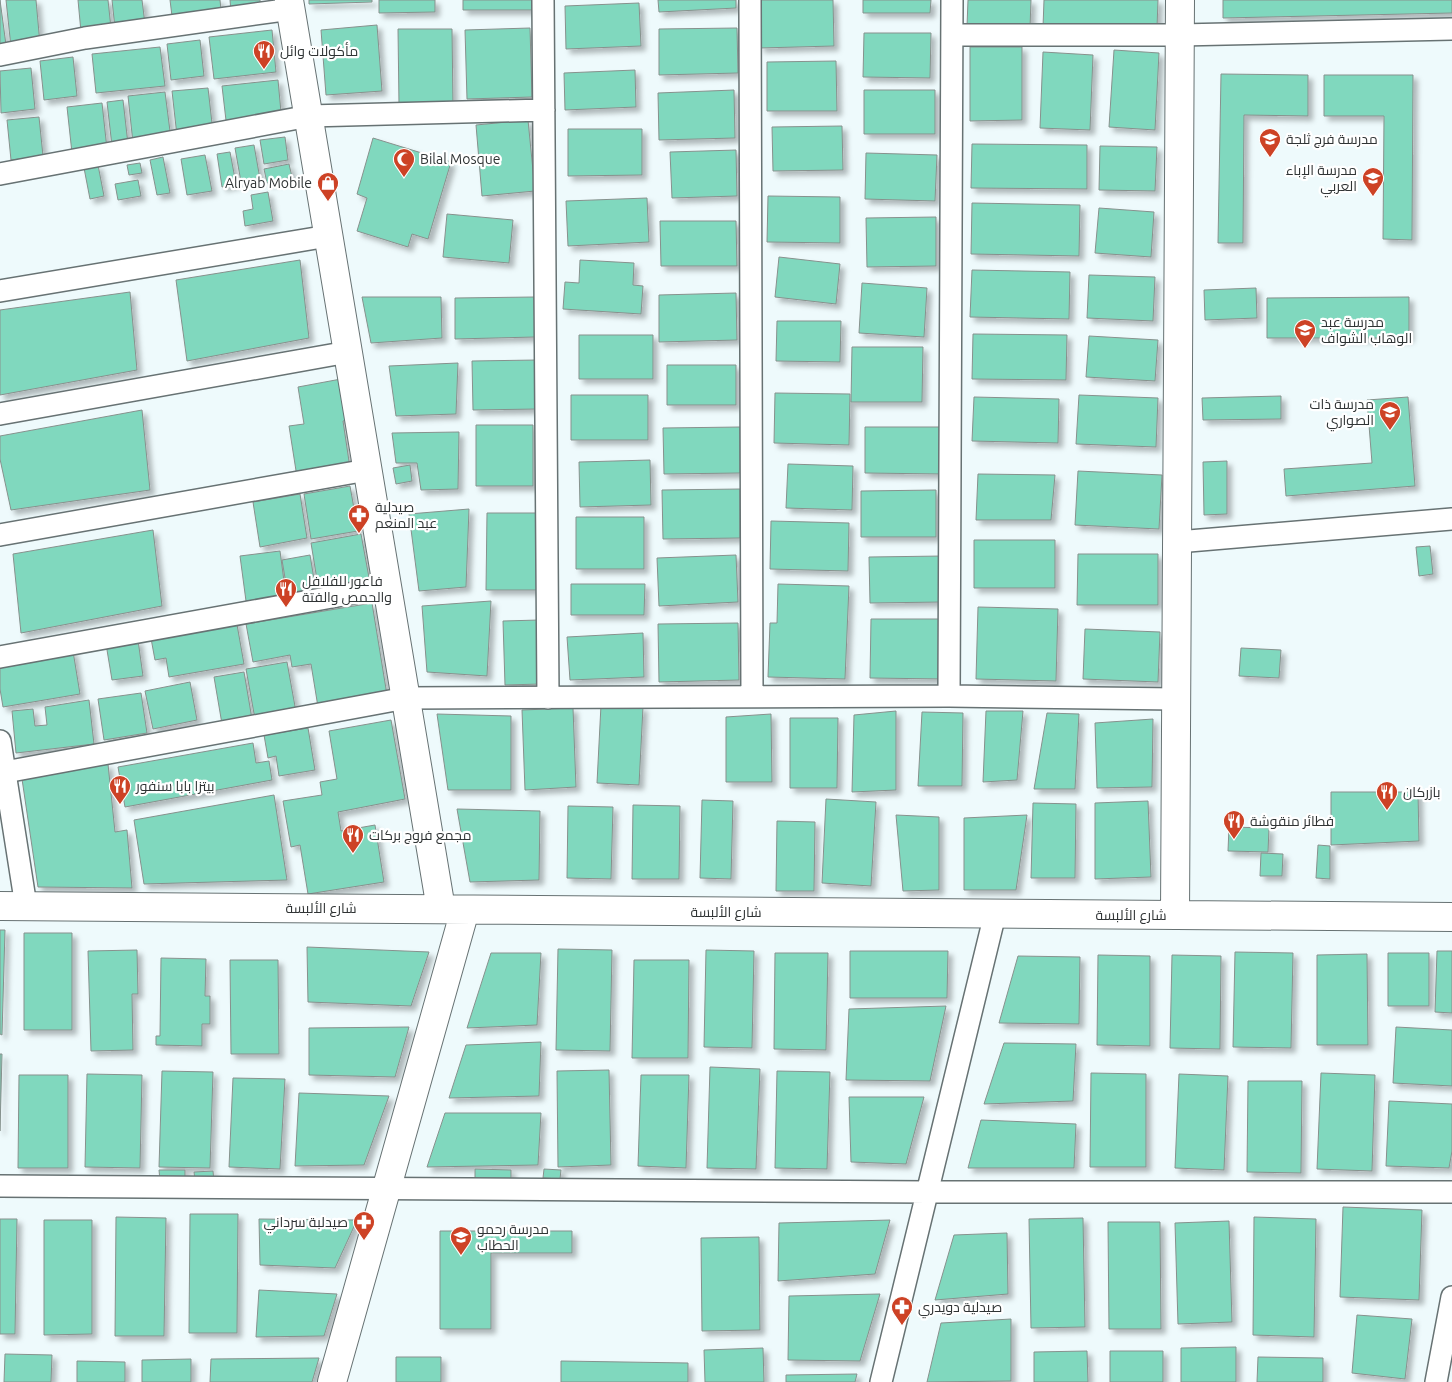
<svg xmlns="http://www.w3.org/2000/svg" width="1452" height="1382" font-family="Ubuntu,Cairo,sans-serif">
  <style>
    .building { fill: #80d8be; stroke: #87918d; filter: url(#shadow) }
    .lines { fill: none; stroke-linecap: round; stroke-linejoin: round }
    .street-casing { stroke: #677273; stroke-width: 24 }
    .secondary-casing { stroke: #677273; stroke-width: 30 }
    .street { stroke: #fff; stroke-width: 21 }
    .secondary { stroke: #fff; stroke-width: 28 }
    .labels { text-anchor: middle; stroke-width: 4.5; stroke-linejoin: round; paint-order: stroke }
    .poi-label { font-size: 14px; fill: #303435; stroke: #fff; text-anchor: start }
    .street-label { font-size: 14px; fill: #303435; stroke: #fff }
  </style>
  <defs>
    <filter id="shadow"><feDropShadow dx="4.5" dy="4.5" stdDeviation="2.5" flood-color="#0004"/></filter>
  </defs>
  <rect width="100%" height="100%" fill="#eefafc"/>
  <path class="building" d="M0,0l6,45 -6,1z
    M6,0h30l4,44 -29,3z
    M78,0h30l3,28 -30,4z
    M112,0h30l3,24 -30,4z
    M170,0h50l1,10 -49,6z
    M230,0h30l1,8 -30,4z
    M309,0h63v2l-63,2z
    M379,0h56v12l-56,1z
    M463,0h69v10h-69z
    M658,0h78v8l-77,4z
    M759,0h74l1,46 -74,2z
    M863,0h68l-1,13h-67z
    M968,0h63l-1,28 -63,-2z
    M1044,0h114l-1,28 -114,-1z
    M1223,0h229v13l-229,5z
    M639,3l2,43 -75,3 -1,-43z
    M377,25l5,66 -56,4 -5,-65z
    M530,28l2,69 -65,2 -2,-69z
    M737,28l1,45 -79,2v-46z
    M398,29h54l1,76h-54z
    M272,30l4,42 -62,7 -5,-42z
    M864,33h67l-1,45 -67,-1z
    M200,40l4,36 -33,4 -4,-36z
    M160,47l5,39 -69,7 -4,-39z
    M970,47h52v73l-52,1z
    M1114,50l45,3 -4,77 -46,-3z
    M1043,52l50,3 -3,75 -50,-2z
    M73,57l4,39 -33,4 -4,-39z
    M836,61l1,50h-70v-49z
    M31,68l4,41 -34,4 -1,-42z
    M635,70l1,37 -71,3 -1,-37z
    M1221,74l87,1v41l-64,-1 -1,128h-25z
    M1324,75h89l-1,165 -29,-1 1,-123h-60z
    M278,80l4,43 -55,6 -5,-43z
    M208,88l5,44 -36,4 -5,-45z
    M734,90l1,48 -76,2 -1,-47z
    M864,90h71v44h-71z
    M165,92l6,47 -38,4 -5,-47z
    M123,100l5,44 -16,2 -5,-44z
    M102,103l5,46 -35,4 -5,-46z
    M39,117l4,39 -32,4 -4,-40z
    M528,120l7,71 -53,5 -6,-71z
    M842,126l1,44 -70,1 -1,-44z
    M568,129h74v46l-74,1z
    M285,137l3,23 -24,4 -4,-24z
    M373,138l78,24 -23,77 -16,-5 -4,13 -51,-16 10,-33 -10,-4z
    M972,144l115,1v44l-116,-1z
    M254,145l6,34 -19,3 -6,-34z
    M1100,146l57,1 -2,44 -56,-1z
    M736,150l1,46 -65,2 -2,-46z
    M230,152l6,32 -14,3 -5,-33z
    M866,153l71,2 -2,46 -70,-2z
    M205,155l7,36 -25,4 -6,-36z
    M163,157l7,36 -13,2 -7,-35z
    M140,163l2,10 -13,2 -2,-10z
    M289,164l3,13 -25,6 -3,-14z
    M98,165l6,31 -14,3 -6,-31z
    M138,180l3,16 -23,4 -3,-16z
    M268,192l5,29 -28,5 -2,-15 10,-2 -2,-14z
    M768,196l72,1v46l-73,-1z
    M647,198l2,44 -81,4 -2,-45z
    M972,203l108,2 -1,51 -108,-2z
    M1099,208l55,4 -3,45 -56,-4z
    M447,214l66,6 -4,43 -66,-6z
    M936,217v49l-69,1 -1,-49z
    M660,221h76l1,45h-76z
    M779,257l61,7 -4,40 -61,-7z
    M300,260l9,78 -122,23 -11,-81z
    M580,260l54,3 -1,22 10,1 -2,28 -78,-5 2,-27 14,1z
    M972,270l98,2 -1,47 -99,-2z
    M1089,275l66,2 -2,44 -66,-3z
    M862,283l65,5 -3,49 -65,-4z
    M1256,288l1,30 -52,2 -1,-30z
    M130,292l7,78 -137,25v-85z
    M736,293l1,47 -78,2v-47z
    M362,297h79l1,41 -71,5z
    M534,297l1,40 -80,2v-41z
    M1409,297v41h-142v-40z
    M777,321h64l-1,41 -64,-1z
    M973,334l94,1 -1,45 -94,-1z
    M579,335h74v44h-74z
    M1089,336l69,4 -3,41 -69,-4z
    M852,347h71l-1,55h-71z
    M537,360l1,49 -65,1 -1,-49z
    M458,363l-2,51 -60,2 -7,-50z
    M667,365h69v40h-69z
    M341,379l6,41 -4,1 7,47 -53,9 -8,-51 15,-2 -6,-37z
    M775,393l75,1 -1,51 -75,-2z
    M571,395h77v45h-77z
    M1079,395l79,3 -2,49 -80,-3z
    M1281,396v23l-78,1 -1,-22z
    M974,397l85,2 -1,44 -86,-2z
    M1408,397l7,89 -129,10 -2,-27 88,-6 -5,-63z
    M142,410l8,80 -139,20 -11,-51v-23z
    M476,425h57v61h-57z
    M740,427v46l-76,1 -1,-46z
    M865,427h76v47l-76,-1z
    M459,432l-1,57 -37,1 -4,-27h-21l-4,-30z
    M650,460l1,45 -71,2 -1,-45z
    M1227,461v53l-23,1 -1,-53z
    M788,464l65,2 -1,44 -66,-2z
    M410,465l2,16 -16,3 -3,-16z
    M1078,471l84,4 -3,54 -84,-4z
    M978,474l77,1 -4,45h-75z
    M350,486l8,45 -47,8 -7,-45z
    M740,489v49l-77,1 -1,-49z
    M936,490v47h-75v-46z
    M300,494l7,44 -47,9 -7,-45z
    M469,509l-3,78 -47,4 -10,-77z
    M487,513h52v77h-53z
    M576,517h68v52h-68z
    M771,521l78,2 -1,48 -78,-2z
    M153,530l9,76 -141,27 -8,-79z
    M361,534l9,49 -51,9 -8,-49z
    M974,540h81v48h-81z
    M1430,546l3,28 -14,2 -3,-29z
    M280,551l6,45 -40,5 -6,-45z
    M1078,554h80v51h-81z
    M310,555l6,36 -28,5 -6,-36z
    M736,555l2,47 -79,4 -2,-48z
    M943,556v46l-73,1 -1,-46z
    M571,584h74l-1,31h-73z
    M778,584l71,2 -4,93 -77,-2 2,-54h7z
    M491,601l-4,75 -60,-4 -5,-66z
    M372,603l15,92 -69,12 -7,-43 -19,3 -2,-12 -37,7 -7,-38z
    M978,607l80,2 -2,72 -80,-2z
    M236,619l8,45 -75,13 -3,-19 -11,2 -5,-27z
    M871,619h73l-1,60 -73,-1z
    M539,620l2,64 -36,1 -2,-64z
    M738,623l1,57 -80,2 -1,-58z
    M1085,629l75,3 -2,50 -75,-3z
    M643,633l1,44 -74,3 -3,-43z
    M138,640l5,36 -31,4 -6,-36z
    M1241,648l40,2 -2,28 -40,-2z
    M73,651l7,43 -77,13 -3,-18v-26z
    M287,662l9,50 -41,7 -9,-50z
    M244,672l8,47 -30,5 -8,-47z
    M190,682l7,38 -44,9 -8,-38z
    M141,693l6,40 -43,7 -6,-41z
    M89,700l5,44 -78,9 -4,-42 21,-2 2,17 12,-1 -2,-18z
    M601,705l42,2 -4,78 -42,-2z
    M573,708l3,79 -51,3 -3,-80z
    M896,711v79l-44,2 2,-77z
    M986,711h37l-6,69 -34,2z
    M922,712l41,1 -1,73h-44z
    M1047,713l32,1 -4,75h-41z
    M437,714l74,2v74h-63z
    M771,714l1,68h-46v-65z
    M790,718h48l-1,70h-47z
    M1153,719l-1,68 -55,1 -2,-65z
    M391,720l14,79 -67,13 3,19 34,-6 9,57 -76,12 -8,-49 -9,2 -8,-46 39,-6 -2,-13 17,-3 -8,-48z
    M308,728l7,42 -36,6 -3,-20 -8,2 -4,-23z
    M253,743l3,20 13,-2 3,19 -147,27 -7,-40z
    M108,764l7,68 12,-2 5,58 -94,-1 -16,-108z
    M1331,792h87l1,49 -88,4z
    M274,795l13,85 -143,4 -10,-64z
    M826,799l50,3 -5,84 -49,-3z
    M702,800l31,1 -2,78 -31,-1z
    M1148,801l3,76 -56,2v-76z
    M1033,803l43,1 -1,74h-44z
    M633,805l47,1 -1,73h-47z
    M568,806l45,1 -2,72 -44,-1z
    M457,809l83,2 -1,69 -69,2z
    M896,815l43,2v73l-36,1z
    M1027,815l-11,75h-52v-72z
    M777,821l38,1 -1,69h-38z
    M1229,827l40,1 -1,24 -40,-1z
    M1318,845l12,1v33l-14,-1z
    M1261,853l22,1 -1,22h-22z
    M0,930h5l-3,105 -2,-1z
    M24,933h48v97h-48z
    M307,947l122,5 -18,54 -103,-4z
    M558,949l54,1 -2,101 -54,-1z
    M137,950l1,44h-6l1,56 -42,1 -3,-100z
    M706,950l48,1 -2,97 -48,-1z
    M850,951h98l-1,47h-97z
    M1437,951h15v62l-17,-1z
    M1235,952l58,1 -2,95 -58,-1z
    M491,953h50l-4,72 -70,3z
    M775,953h53l-2,97 -52,-1z
    M1388,953h41v53h-41z
    M1367,954l1,91h-51v-90z
    M1098,955l52,1v90l-53,-1z
    M1172,955l49,1 -1,93 -50,-1z
    M1018,956l62,1 -1,67 -80,-1z
    M161,958l45,1 -1,37h5v28h-8v22l-46,-1v-9h4z
    M230,960h48l1,94h-48z
    M634,960h55l-1,98h-56z
    M946,1006l-16,75 -84,-1 3,-71z
    M409,1027l-14,50 -86,-2v-47z
    M1396,1027l56,3v56l-59,-3z
    M541,1042l-2,54 -90,2 17,-53z
    M1004,1043l72,1 -3,57 -89,3z
    M0,1054h2l-2,77z
    M710,1067l50,2 -4,100 -49,-1z
    M609,1070l2,95 -53,2 -1,-96z
    M162,1071l51,1 -3,96 -51,-1z
    M777,1071l53,1 -3,97 -52,-1z
    M1091,1073l55,1v93h-56z
    M1321,1073l54,2 -3,96 -55,-2z
    M87,1074l55,1 -2,93 -55,-1z
    M1179,1074l49,2 -4,94 -49,-2z
    M19,1075h49v93h-50z
    M641,1075h48l-3,93 -48,-2z
    M233,1078l52,1 -5,90 -51,-2z
    M1248,1081h54l-1,92 -54,-1z
    M299,1093l90,3 -25,69 -69,1z
    M849,1097h75l-18,67 -55,-2z
    M1389,1101l63,3v47l-3,17 -63,-2z
    M445,1113h96l-3,52 -111,2z
    M981,1120l95,4 -2,44h-106z
    M475,1169l36,1v10l-36,-1z
    M544,1169l17,1 -1,9 -17,-1z
    M159,1170h26v11h-25z
    M213,1171l1,11 -19,1 -1,-11z
    M1343,1207l79,3 -3,90 -79,-3z
    M190,1214h48l-1,119h-48z
    M116,1217l50,1 -2,118h-49z
    M1254,1217l62,2 -2,118 -61,-2z
    M1083,1218l2,109 -54,1 -2,-109z
    M0,1219h17l-2,115h-15z
    M259,1219l98,1 -22,48 -75,-3z
    M44,1220h48v114l-48,1z
    M890,1220l-15,54 -97,7 1,-58z
    M1229,1221l3,101 -54,2 -3,-101z
    M1108,1222h52l1,107h-52z
    M440,1231h132v22h-81v76h-51z
    M1007,1233l1,61 -73,6 19,-65z
    M759,1237l1,93 -58,1 -1,-93z
    M259,1290l78,4 -13,42 -68,1z
    M880,1294l-20,67 -72,-1 1,-64z
    M1357,1315l55,4 -7,60 -53,-6z
    M1011,1319v62l-84,1 14,-59z
    M1236,1347v35h-55v-34z
    M763,1348l1,34h-59l-1,-32z
    M1087,1351l1,31h-54v-30z
    M1110,1351h53v31h-53z
    M5,1354l47,1 -1,27h-47z
    M396,1357h45v25h-45z
    M1258,1357l65,1v24h-66z
    M319,1358l-7,24h-102l1,-23z
    M191,1359v23h-49v-22z
    M77,1361l48,1v20h-48z
    M561,1361l127,2v19h-127z
    M857,1374l-2,8h-69v-7z"/>
  <g class="lines">
    <g class="street-casing">
      <path id="street" d="M543,0l5,698
        M750,0l2,697
        M952,35h228l272,-6
        M0,55l85,-17 206,-29
        M0,174l309,-58 235,-6
        M0,291l328,-55
        M0,414l348,-62
        M0,535l367,-65
        M1177,542l275,-23
        M0,657l387,-70
        M949,696l3,-696
        M0,741l26,165
        M0,773l406,-75 543,-2 227,3
        M0,1186l928,6h524
        M881,1382l114,-468
        M1436,1382l16,-85"/>
    </g>
    <g class="secondary-casing">
      <path id="secondary" d="M289,0l152,909
        M0,906l1452,11
        M1175,915l5,-915
        M332,1382l133,-472"/>
    </g>
    <use href="#street" class="street"/>
    <use href="#secondary" class="secondary"/>
  </g>
  <defs>
    <g id="restaurant-pin" transform="scale(1.125)"><path d="M0 17L-7.5 6A9.5 9.5 0 1 1 7.5 6Z" fill="#cd4225" stroke="#fff"/><path d="M-5-6h1v4h1v-4h1v4h1v-4h1v5L-1.5 .5V6h-2V.5L-5-1ZM5-6V6H3V1.5H1.5Q1.5-4 5-6Z" fill="#fff"/></g>
    <g id="school-pin" transform="scale(1.125)"><path d="M0 17L-7.5 6A9.5 9.5 0 1 1 7.5 6Z" fill="#cd4225" stroke="#fff"/><path d="M0-5L7-2L0 1L-7-2ZM-4 1L0 2.5L4 1V4Q0 6-4 4Z" fill="#fff"/></g>
    <g id="mosque-pin" transform="scale(1.125)"><path d="M0 17L-7.5 6A9.5 9.5 0 1 1 7.5 6Z" fill="#cd4225" stroke="#fff"/><path d="M3.5-4.9A6 6 0 1 0 3.5 4.9A5 5 0 1 1 3.5-4.9Z" fill="#fff"/></g>
    <g id="shop-pin" transform="scale(1.125)"><path d="M0 17L-7.5 6A9.5 9.5 0 1 1 7.5 6Z" fill="#cd4225" stroke="#fff"/><path d="M-5-2.5h2.3a2.7 3.5 0 0 1 5.4 0H5L5.5 6h-11ZM-1.5-2.5h3a1.5 2.3 0 0 0-3 0Z" fill="#fff"/></g>
    <g id="pharmacy-pin" transform="scale(1.125)"><path d="M0 17L-7.5 6A9.5 9.5 0 1 1 7.5 6Z" fill="#cd4225" stroke="#fff"/><path d="M-2-6h4v4h4v4h-4v4h-4v-4h-4v-4h4Z" fill="#fff"/></g>
  </defs>
  <g fill-rule="evenodd">
    <use href="#restaurant-pin" x="264" y="51"/>
    <use href="#school-pin" x="1270" y="139"/>
    <use href="#mosque-pin" x="404" y="159"/>
    <use href="#school-pin" x="1373" y="178"/>
    <use href="#shop-pin" x="328" y="183"/>
    <use href="#school-pin" x="1305" y="330"/>
    <use href="#school-pin" x="1390" y="412"/>
    <use href="#pharmacy-pin" x="359" y="515"/>
    <use href="#restaurant-pin" x="286" y="589"/>
    <use href="#restaurant-pin" x="120" y="786"/>
    <use href="#restaurant-pin" x="1387" y="792"/>
    <use href="#restaurant-pin" x="1234" y="821"/>
    <use href="#restaurant-pin" x="353" y="835"/>
    <use href="#pharmacy-pin" x="364" y="1222"/>
    <use href="#school-pin" x="461" y="1237"/>
    <use href="#pharmacy-pin" x="902" y="1307"/>
  </g>
  <g class="labels">
    <g class="poi-label">
      <text x="280" y="56">مأكولات وائل</text>
      <text x="1286" y="144">مدرسة فرج ثلجة</text>
      <text x="420" y="164">Bilal Mosque</text>
      <text x="1357" y="175" text-anchor="end">مدرسة الإباء<tspan x="1357" dy="16">العربي</tspan></text>
      <text x="312" y="188" text-anchor="end">Alryab Mobile</text>
      <text x="1321" y="327">مدرسة عبد<tspan x="1321" dy="16">الوهاب الشواف</tspan></text>
      <text x="1374" y="409" text-anchor="end">مدرسة ذات<tspan x="1374" dy="16">الصواري</tspan></text>
      <text x="375" y="512">صيدلية<tspan x="375" dy="16">عبد المنعم</tspan></text>
      <text x="302" y="586">فاعور للفلافل<tspan x="302" dy="16">والحمص والفتة</tspan></text>
      <text x="136" y="791">بيتزا بابا سنفور</text>
      <text x="1403" y="797">بازركان</text>
      <text x="1250" y="826">فطائر منقوشة</text>
      <text x="369" y="840">مجمع فروج بركات</text>
      <text x="348" y="1227" text-anchor="end">صيدلبة سرداني</text>
      <text x="477" y="1234">مدرسة رحمو<tspan x="477" dy="16">الحطاب</tspan></text>
      <text x="918" y="1312">صيدلية دويدري</text>
    </g>
    <g class="street-label">
      <text x="321" y="913">شارع الألبسة</text>
      <text x="726" y="917">شارع الألبسة</text>
      <text x="1131" y="920">شارع الألبسة</text>
    </g>
  </g>
</svg>
